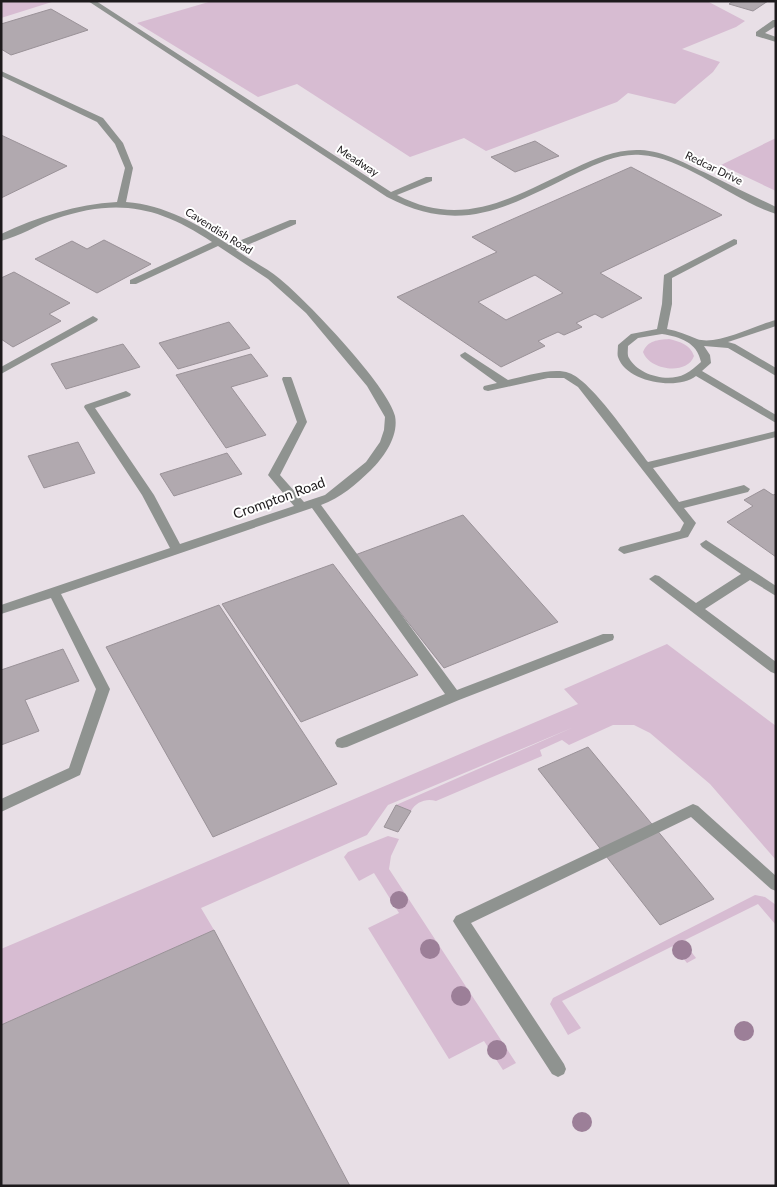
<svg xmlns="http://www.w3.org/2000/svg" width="777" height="1187" font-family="Lato,sans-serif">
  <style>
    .green { fill: #d7bcd2 }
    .building { fill: #b1a9af; stroke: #9a9298; fill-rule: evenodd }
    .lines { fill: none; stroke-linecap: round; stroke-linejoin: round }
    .minor { fill: #8f9390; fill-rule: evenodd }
    .tree { fill: #9c7f98 }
    .labels { text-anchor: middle; stroke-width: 4; stroke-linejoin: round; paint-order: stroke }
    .far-street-label { font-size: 11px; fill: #1d1a1c; stroke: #fff }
    .street-label { font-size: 14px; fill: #1d1a1c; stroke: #fff }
  </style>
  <rect width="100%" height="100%" fill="#e8dfe6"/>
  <path class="green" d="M1,1h54l-54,17z
    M212,1h495l38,20 -9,6 -54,22 38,13 -7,10 -38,32 -47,-11 -11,9 -131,49 -22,-13 -54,19 -113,-73 -39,13 -121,-74z
    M776,138v53l-55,-26z
    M669,339c11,3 21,5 25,17 -7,20 -45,14 -51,-4 5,-12 15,-12 26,-13z
    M667,644l109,82v134l-66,-76 -60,-51 -16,-8h-21l-44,20 -7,-5 -22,10 2,6 -106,45c-10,-3 -20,1 -25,10l-15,-6 178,-78 -186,78 -21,30 -166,73 13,22 -213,95v-76l577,-245 -14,-15z
    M388,836l11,3 -8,17 -2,13 127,194 -13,7 -19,-29 -35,18 -81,-131 31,-15 -25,-40 -15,8 -15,-24 4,-5z
    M755,895l10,2 11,8v20l-18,-21 -75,37 13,17 -9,5 -14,-17 -111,55 19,27 -13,7 -18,-31 3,-6z"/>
  <path class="building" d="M733,1h35l-15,10 -24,-7z
    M51,9l37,21 -77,25 -10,-6v-25z
    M1,135l66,31 -66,32z
    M535,141l24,15 -44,16 -24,-15z
    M631,167l91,48 -122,58 42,25 -40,20 -7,-4 -19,9 6,4 -18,8 -6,-3 -20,9 7,5 -44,21 -104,-70 100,-45 -25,-15zM535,275l28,18 -57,27 -28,-18z
    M104,240l47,24 -54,29 -62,-34 37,-18 15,8z
    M14,272l56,31 -21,11 12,7 -48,26 -12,-8v-61z
    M229,322l21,26 -72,21 -19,-26z
    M123,344l17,23 -74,22 -15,-25z
    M251,354l17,22 -37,11 35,48 -40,13 -50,-73z
    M78,442l17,31 -51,15 -16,-32z
    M227,453l15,21 -68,22 -14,-22z
    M764,489l9,6 3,-1v63l-49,-35 26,-16 -9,-6z
    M463,515l95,107 -114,46 -89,-113z
    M333,564l85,111 -117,47 -79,-118z
    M219,605l118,179 -124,53 -107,-190z
    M63,649l16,32 -54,19 14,31 -38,14v-75z
    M588,747l126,152 -54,26 -122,-156z
    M396,805l15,6 -13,21 -14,-5z
    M214,930l136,256h-349v-161z"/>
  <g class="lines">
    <path class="minor" d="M88,1h8l295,191 35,-15h6v4l-35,14c67,35 117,1 178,-27 21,-10 42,-19 65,-18 25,1 46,14 68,24 22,11 45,22 68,33v7c-42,-13 -92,-57 -135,-59 -22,-2 -42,8 -62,17 -69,33 -116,65 -192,25z
      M773,20h3v6l-11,7 11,4v5l-20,-6v-4z
      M1,71l102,47 20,25 10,25 -7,34c39,3 72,22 103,43l61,-25h6v4l-60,26c14,10 31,18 44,29 26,21 109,108 115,137 4,20 -11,41 -24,54 -15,14 -30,28 -50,35l136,185 146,-56h10l1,3 -1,3 -154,60 -112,47 -5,1 -5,-1 -2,-4 2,-4 108,-45 -133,-186 -251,86 49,95 -30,86 -79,37v-13l68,-31 27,-79 -45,-91 -50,16v-9l169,-57 -28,-53 -58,-88 1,-2 41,-14 5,3 -1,2 -35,12 59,87 26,49 114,-38 -26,-31 29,-53 -15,-43 1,-2h8l1,2 15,43 -27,53 24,27 21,-7 41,-33 14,-20 4,-12 1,-13 -18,-31 -61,-73 -38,-34 -50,-33 -82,38h-6v-4l82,-38c-54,-36 -95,-44 -157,-23 -18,6 -35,17 -54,22v-7c37,-17 75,-30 116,-32l8,-34 -10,-24 -18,-22 -96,-46z
      M734,239l3,1v4l-65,34v26l-5,25c11,2 20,6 30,10 20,7 58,-14 79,-19v6l-48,16 7,2 41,24v8l-48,-28 -24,-2 6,9 1,8 -9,8 74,44v8l-80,-47c-19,15 -70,6 -78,-19 -1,-3 0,-8 0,-12l13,-11 26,-5 5,-25 2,-29zM662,334c18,3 35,8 39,28 -5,4 -10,9 -16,12 -17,9 -47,1 -56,-16 -2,-3 -1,-8 -1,-12l10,-8z
      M93,316l5,3 -1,2 -96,53v-7z
      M465,352l43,28c16,-3 45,-13 61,-7 22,7 63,68 79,89l128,-31v6l-123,31 26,34 65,-17 6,4 -2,3 -64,16 12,15 -8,14 -64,17 -6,-4 2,-3 60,-16 4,-8 -106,-136 -14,-9h-16l-60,13 -4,-1 -1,-2 1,-2 13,-3 -36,-26 -1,-2z
      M706,540l70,46v10l-26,-16 -45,29 71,53v12l-5,-2 -122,-93 6,-4 4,1 37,27 45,-29 -39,-27 -2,-3z
      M693,804l5,2 78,70v15l-5,-2 -80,-72 -220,106 93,141 2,5 -2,5 -6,3 -6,-3 -96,-148 -3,-5 3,-5z"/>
  </g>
  <g class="tree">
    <circle cx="399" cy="900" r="9"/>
    <circle cx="430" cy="949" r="10"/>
    <circle cx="682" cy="950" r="10"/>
    <circle cx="461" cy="996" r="10"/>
    <circle cx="744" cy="1031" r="10"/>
    <circle cx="497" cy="1050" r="10"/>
    <circle cx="582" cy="1122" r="10"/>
  </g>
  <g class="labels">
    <g class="far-street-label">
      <text transform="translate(358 161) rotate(33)" y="4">Meadway</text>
      <text transform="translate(714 168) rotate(26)" y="4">Redcar Drive</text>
      <text transform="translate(219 231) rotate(32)" y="4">Cavendish Road</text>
    </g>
    <g class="street-label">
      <text transform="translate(279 498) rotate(-20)" y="5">Crompton Road</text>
    </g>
  </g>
  <rect width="777" height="1187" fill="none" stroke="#1d1a1c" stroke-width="5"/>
</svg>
